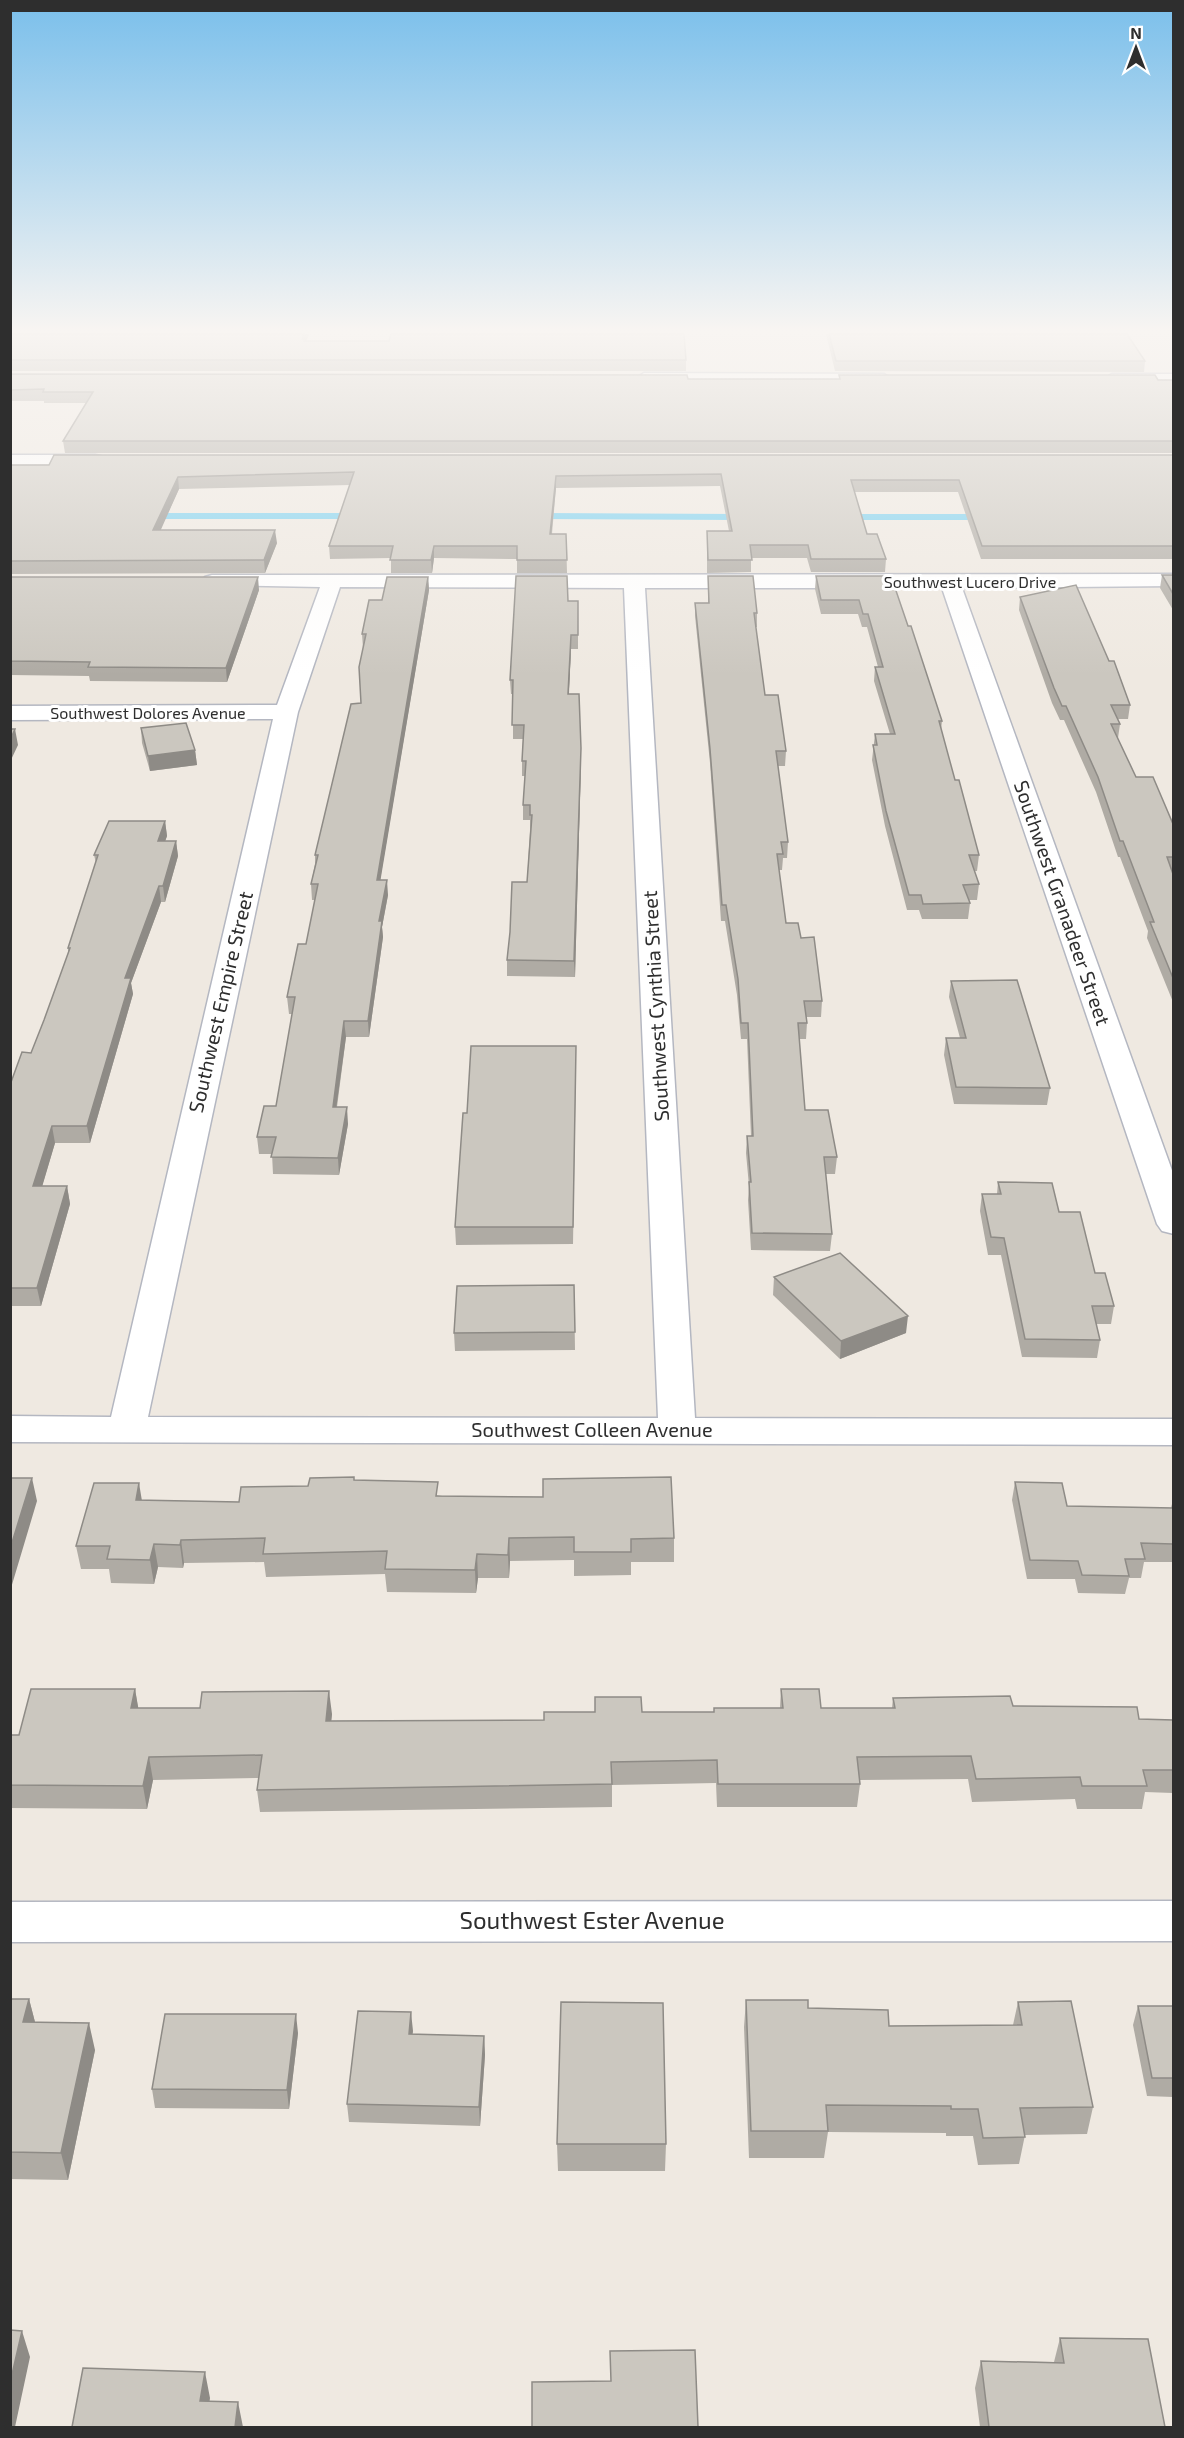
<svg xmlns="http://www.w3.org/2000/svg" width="1184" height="2438" font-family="'Exo 2',sans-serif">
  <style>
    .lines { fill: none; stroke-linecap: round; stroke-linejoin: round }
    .stream { stroke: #75cff0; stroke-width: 6 }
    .minor-casing { stroke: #b4b7c1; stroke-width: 3 }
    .minor { fill: #fff; fill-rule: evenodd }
    .wall { fill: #afaba4 }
    .shaded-wall { fill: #8e8b86 }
    .building { fill: #cbc7bf; stroke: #8e8b86; stroke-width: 1.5 }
    .labels { text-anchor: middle; stroke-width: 6; stroke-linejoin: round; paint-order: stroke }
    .far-street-label { font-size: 16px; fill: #2e2e2e; stroke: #fff }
    .street-label { font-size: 20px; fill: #2e2e2e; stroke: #fff }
    .near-street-label { font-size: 24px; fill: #2e2e2e; stroke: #fff }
  </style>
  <rect width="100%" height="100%" fill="#efe9e1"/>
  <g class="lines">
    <path class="stream" d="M154,516h197
      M541,516l197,1
      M850,517h128"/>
    <g class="minor-casing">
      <path id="minor" d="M644,373l240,1 8,5 -8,5 -246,-3 -2,-3z
        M1112,374h62v10l-68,-2 -2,-3z
        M10,455h85l6,1 3,4 -3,4 -6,1h-85z
        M1174,574v12l-212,2 212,588v58l-12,-3 -5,-7 -215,-636h-297l50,830 479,1v26l-1164,-3v-26l101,1 162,-698 -263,1v-14l267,-1 43,-118 -115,-2 -3,-4 3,-4 7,-2zM340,587l284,1 34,830 -510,-1 150,-705z
        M1174,1901v40l-1164,1v-40z"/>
    </g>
    <use href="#minor" class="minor"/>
  </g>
  <path class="wall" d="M10,334h299l-3,7 380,19v11h-676z
    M826,334h301l18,27 -1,11 -309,-1z
    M10,374l678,5h151v-4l334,5v73h-1108l-2,-12 23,-38h-42v-2h-34z
    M1173,455v104h-192l-23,-67h-104l13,42 19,25 -1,13h-74l-4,-14h-56v14l-44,1v-42h22l-9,-45 -164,2 -4,46h14l1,39h-50v-14l-83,-1 -2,15h-41v-15l-61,1 -1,-13 21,-61 -171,4 -19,41 117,13 -12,30 -255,1v-109z
    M1162,575h11v35l-13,-22z
    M708,576l49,37v14h-2l10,68 21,56 -1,15h-7l10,76 -1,16h-4l-1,12h-3l7,53 15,15 21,63 -1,16h-15l1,6 -1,16h-7l6,71 32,47 -2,17h-9l6,60 -2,17 -79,-1 -3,-50 1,-14 -3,-33 1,-17h4l-4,-97h-6l-4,-44 -12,-74h-4l-11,-158 -15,-147v-13h13z
    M816,576l92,50 34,95 -1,9 14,50 24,75 -2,16h-3l5,13 -2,16h-8l1,3 -2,16h-46l-3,-9h-12l-22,-84 -13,-66 3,-26h15l-16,-53 1,-14h3l-11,-40h-5l-4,-13h-37l-6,-25z
    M10,577l249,13 -32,92 -137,-1 -1,-5 -79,-1z
    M428,577l1,13 -49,290 8,15 -6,32 1,10 -14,100h-23l-9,70 11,17 -9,51 -66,-1 -1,-20h-13l-2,-17 19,-31 16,-92h-3l-2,-17 19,-53 9,-44h-3l-1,-16 4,-20v-9l46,-152 2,-55 -1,-14 20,-34z
    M1020,597l89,64 21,44 -2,14h-10l2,5 -2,14h-1l19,39 37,47v178l-26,-64 1,-7 -28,-74h-2l-22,-65 -32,-72h-4l-8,-17 -33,-93z
    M568,601h10v48h-7l-2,45 12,68 -6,215 -68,-1v-16l20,-78 3,-52v-10h-7v-15l2,-29h-3v-15l1,-22h-10v-45h-2l-1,-14z
    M141,728l54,22 2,15 -47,6 -8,-28z
    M165,821l2,15 -2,5h11l2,15 -13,46h-4l-30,81 2,11 -43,149h-35l-13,43h25l3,18 -29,102h-31v-221l21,-32 13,-33 24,-66v-6l28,-85 -2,-8z
    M951,981l99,107 -3,17 -93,-1 -10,-49 2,-17h14l-11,-41z
    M576,1062l-3,182 -117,1 -1,-18 12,-114z
    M998,1182l61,30 55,94 -3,18h-15l4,16 -3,18 -75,-1 -21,-102h-13l-8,-44 2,-17h15z
    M774,1277l132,56 -66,26 -67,-64z
    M574,1285l1,65 -120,1 -1,-18z
    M354,1480l320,58v24h-43v13l-57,1v-16l-64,1 -1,17h-31l-2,15 -89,-1 -2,-18 -119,3 -2,-15 -80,1 -1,5 -25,-1 -4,17 -43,-1 -2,-14h-28l-5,-23 66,-46 97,2 69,-16z
    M1015,1482l52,24 104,2 2,-8v62h-29l-3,16h-12l-4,16 -47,-1 -3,-14h-48l-15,-79z
    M135,1689l3,19 194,6 -1,7 213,-1 51,-8v-15l47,15h72v-4h66l1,-19 40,19h71l1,-10 120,8 126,13 34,1v73l-28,-1 -3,17h-65l-2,-10 -103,3 -4,-23 -109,1 1,4 -3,23h-140l-1,-24 -104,2v22l-352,5 -3,-22 2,-12 -106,2 -6,29 -137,-1v-73h9z
    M10,1999h19l6,23 60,28 -27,130 -58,-1z
    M746,2000l62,8 81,18 124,-1 5,-23 75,105 -6,27 -62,1 -6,29 -41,1 -5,-29h-27v-3l-118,-1 -4,26h-75l-5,-131z
    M1138,2006h35v91l-26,-1 -14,-71z
    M413,2031l-1,3 72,2 1,19 -5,71 -131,-4 -2,-18z
    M298,2033l-9,76 -134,-1 -3,-19z
    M557,2144h109l-1,27h-107z
    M1060,2338l105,89h-185l-5,-39 6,-27 73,1z"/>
  <path class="shaded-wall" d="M304,334h5l-4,10 -3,-5z
    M556,476v12l-6,59v-13z
    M178,477l1,12 -24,54 -2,-13z
    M275,530l2,13 -12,30 -1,-13z
    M434,546v12l-2,15 -1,-13z
    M258,577l1,13 -32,92 -1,-14z
    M428,577l1,13 -51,305 -1,-15z
    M571,635v14l-3,59v-14z
    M15,729l3,16 -8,17v-22z
    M581,748v14l-6,215 -1,-16z
    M195,750l2,15 -47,6 -2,-15z
    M165,821l2,15 -7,20 -2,-15z
    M176,841l2,15 -13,46 -2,-16z
    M387,880l1,15 -6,32 1,10 -14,100 -1,-16 11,-100z
    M159,886l2,16 -30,81 2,11 -43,149 -3,-17 38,-148z
    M344,1021l2,16 -12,87 -1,-17z
    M347,1107l1,17 -9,51 -1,-17z
    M52,1126l3,17 -18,61 -4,-18z
    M67,1186l3,18 -29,102 -4,-18z
    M908,1316l-2,17 -66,26 1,-18z
    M32,1478l5,23 -26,87 -1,-39z
    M139,1483l4,24 -7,-7z
    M509,1538l1,23 -1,17 -1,-23z
    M181,1540l3,23 -1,5 -3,-23z
    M154,1544l4,23 -4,17 -4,-24z
    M477,1554l1,24 -2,15 -1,-23z
    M135,1689l4,23 -8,-4z
    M329,1691l3,23 -3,30 -3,-23z
    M149,1757l4,23 -6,29 -4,-23z
    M29,1999l7,27 -13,-4z
    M411,2012l2,19 -3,22 -1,-19z
    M296,2014l2,19 -9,76 -2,-19z
    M89,2023l6,27 -27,130 -7,-27z
    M484,2036l1,19 -5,71 -1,-19z
    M22,2331l8,26 -15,70h-5v-44z
    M205,2372l5,26 -4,29 -6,-26z
    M238,2402l5,25h-8z"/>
  <path class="building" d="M10,334h294l-2,5h3l-1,2h85l2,-7h293l2,26h-676z
    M829,334h298l18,27h-309z
    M10,374l677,1 1,4h152l-1,-4h316l3,5h15v61h-1110l30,-49h-50l1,-3 -34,1z
    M54,455h1119v91h-191l-23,-66h-108l16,54h10l9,25h-75l-3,-14h-58l2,15h-44l-1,-29h25l-11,-57 -165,2 -6,58h16l1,26h-50v-14h-83l-3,14h-41l3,-14h-64l25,-74 -176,5 -25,53h122l-11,30 -254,1v-96h39z
    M1162,575h11v19z
    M516,576h51l1,25h10v34h-7l-3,59h11l2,54 -7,213 -67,-1 3,-28 2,-50h15l5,-67h-2v-10h-7l3,-44h-4l2,-36h-12l1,-45h-3z
    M708,576h45l4,37h-3l11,82h13l8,56h-10l12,91h-7l2,12h-6l9,69h12l3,15 13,-1 8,64h-18l3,22h-9l7,87h23l9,47h-13l8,77 -80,-1 -3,-51h2l-4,-46h6l-5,-113h-7l-3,-44 -12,-74h-4l-12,-156 -15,-146h14z
    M816,576h75l17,50h3l31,95h-3l16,59h4l20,75h-10l10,29 -16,1 7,18 -47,1 -2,-9h-12l-23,-84 -13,-66h4l-2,-11h20l-20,-67h8l-15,-53h-5l-4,-14h-38z
    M10,577h248l-32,91 -138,-1 2,-5 -80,-1z
    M387,577h41l-51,303h10l-8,41h3l-14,100h-24l-11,86h14l-9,51 -67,-1 5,-20h-19l7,-31h12l19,-109h-8l11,-53h8l12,-60h-7l7,-29h-3l36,-151 10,-1 -2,-36 7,-33h-4l7,-34h13z
    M1076,585l33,76h5l16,44h-19l9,19h-9l25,53h17l20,47v33h-6l6,17v104l-23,-56h4l-31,-81h-3l-22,-64 -32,-71h-4l-8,-18 -34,-91z
    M186,723l9,27 -47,6 -7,-28z
    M10,729h5l-5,11z
    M109,821h56l-7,20h18l-13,45h-4l-34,92h6l-44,148h-35l-19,60h34l-30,102h-27v-203l12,-33 9,1 13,-33 26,-72h-2l30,-93h-4z
    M1017,980l33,108 -94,-1 -10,-49h20l-15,-57z
    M471,1046h105l-3,181h-118l8,-114h4z
    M998,1182l54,1 7,29h21l15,61h10l9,33h-22l8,34 -75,-1 -21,-101 -13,-1 -9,-43h19z
    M840,1253l68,63 -67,25 -67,-64z
    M574,1285l1,47 -121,1 3,-47z
    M354,1477v3l84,2 -2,14 107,1v-18l128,-2 3,61 -43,1v13h-57v-15l-65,1 -1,17 -31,-1 -2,16 -90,-1 2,-18 -124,3 2,-16 -84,2 -1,5 -26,-1 -4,16 -43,-1 3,-13h-34l18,-63h45l-3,17 103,2 2,-15 67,-1 2,-8z
    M10,1478h22l-22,71z
    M1015,1482l47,1 5,23 106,2v36l-32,-1 4,16h-20l4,17 -47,-1 -4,-14 -48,-1z
    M31,1689h104l-4,19h69l2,-16 127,-1 -3,30 218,-1v-8h51v-15h46l1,15h72v-4h69l-2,-19h38l2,19h74l-2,-10 117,-2 3,10 124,1 2,12 34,1v50h-30l4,16h-65l-2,-9 -104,2 -5,-23 -114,1 3,27h-142l-1,-24 -106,2 1,22 -355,6 5,-35 -113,2 -6,29 -133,-1v-50h9z
    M10,1999h19l-6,23 66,1 -28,130 -51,-1z
    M746,2000h62v8l80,2 1,16 133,-1 -4,-23 53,-1 22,106 -73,1 5,29 -42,1 -5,-29h-27v-3l-125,-1 2,26h-77z
    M561,2002l102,1 3,141h-109z
    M1138,2006h35v72h-21z
    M358,2011l53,1 -2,22 75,2 -5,71 -132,-3z
    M165,2014h131l-9,76 -135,-1z
    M10,2330l12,1 -12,52z
    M1060,2338l88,1 17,88h-176l-8,-66 83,2z
    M695,2350l3,77h-166v-45l79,-1 -1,-30z
    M83,2368l122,4 -5,29 38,1 -3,25h-163z"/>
  <linearGradient id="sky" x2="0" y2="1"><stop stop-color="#7abfeb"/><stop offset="0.49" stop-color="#f8f5f2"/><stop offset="1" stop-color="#f8f5f2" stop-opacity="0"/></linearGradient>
  <rect width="1184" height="675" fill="url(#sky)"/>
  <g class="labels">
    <g class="far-street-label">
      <text x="970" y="588">Southwest Lucero Drive</text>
      <text x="148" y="719">Southwest Dolores Avenue</text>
    </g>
    <g class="street-label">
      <text transform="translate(1062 903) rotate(71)" y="7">Southwest Granadeer Street</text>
      <text transform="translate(221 1002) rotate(-77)" y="7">Southwest Empire Street</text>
      <text transform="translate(656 1006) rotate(-93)" y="7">Southwest Cynthia Street</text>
      <text x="592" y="1437">Southwest Colleen Avenue</text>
    </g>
    <g class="near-street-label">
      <text x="592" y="1929">Southwest Ester Avenue</text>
    </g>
  </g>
  <rect width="1184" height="2438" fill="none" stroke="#2e2e2e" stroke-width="24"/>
  <g transform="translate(1136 48)" stroke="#ffffff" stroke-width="4.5" paint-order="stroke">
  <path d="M0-4.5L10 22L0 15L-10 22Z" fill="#2e2e2e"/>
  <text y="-9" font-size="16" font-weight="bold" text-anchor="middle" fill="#2e2e2e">N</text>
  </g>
</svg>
